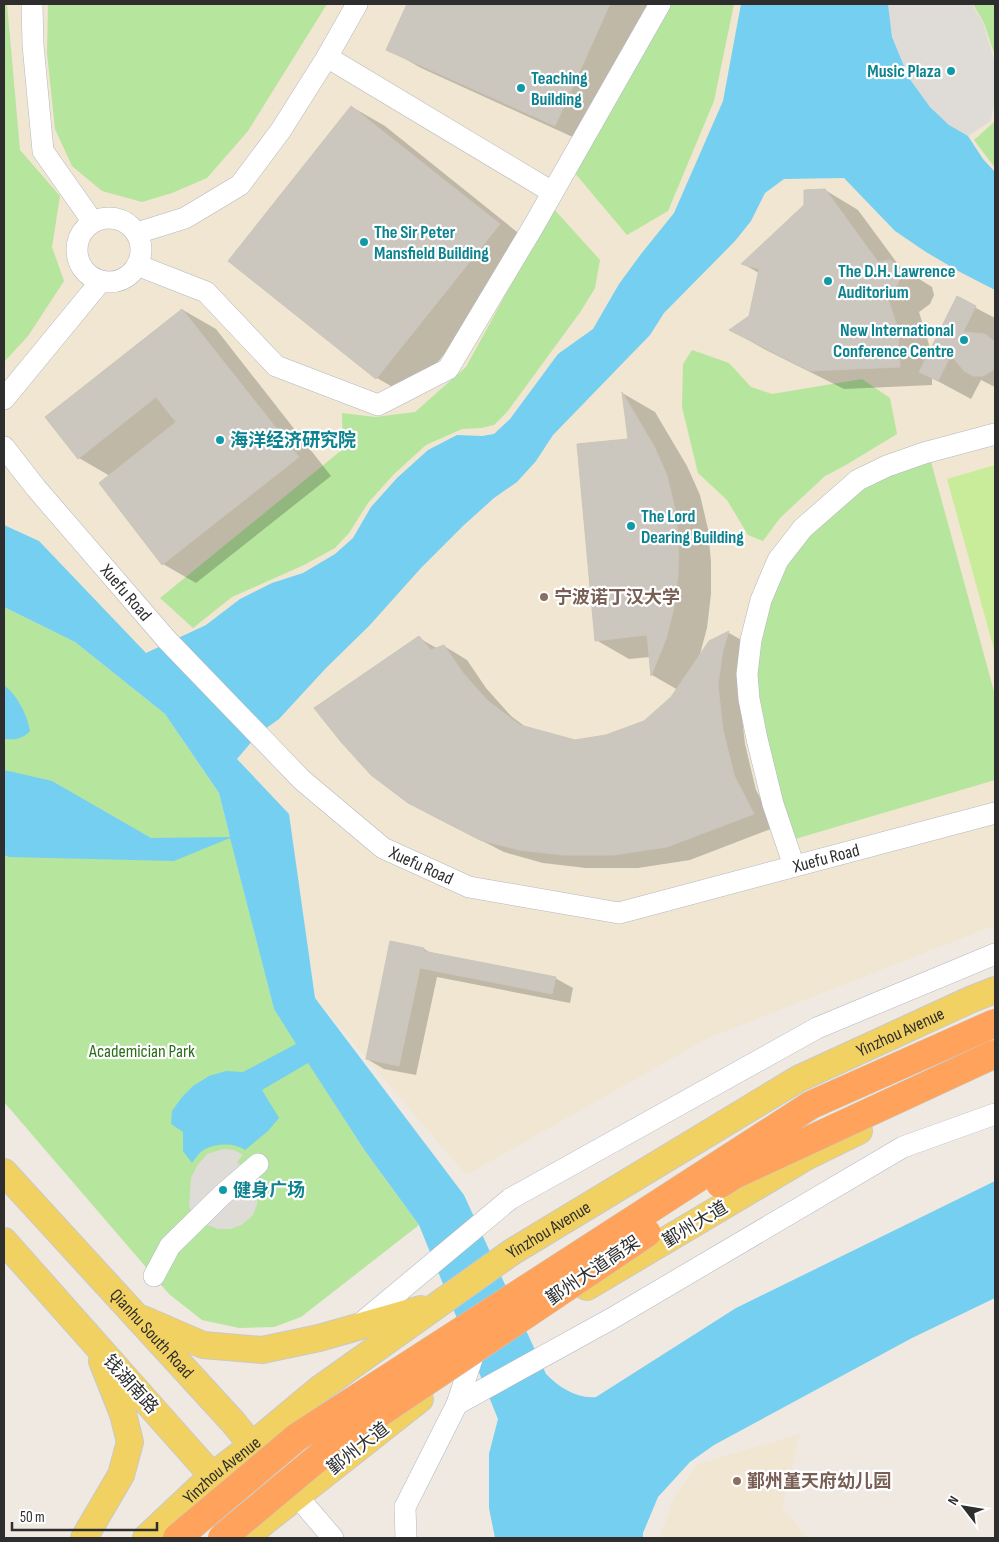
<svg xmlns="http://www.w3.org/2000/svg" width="999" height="1542" font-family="'Sofia Sans Condensed','Noto Sans SC',sans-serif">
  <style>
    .education { fill: #f0e6d1 }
    .green { fill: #b6e59e }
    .pitch { fill: #c9ec9a }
    .plaza { fill: #dfdcd8 }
    .water { fill: #75cff0 }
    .shadow { fill: #0003 }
    .building { fill: #cbc7bf; stroke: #cbc5ba }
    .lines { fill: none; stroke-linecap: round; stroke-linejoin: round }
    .minor-casing { stroke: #b4b7c1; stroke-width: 22 }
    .major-casing { stroke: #c9c9c9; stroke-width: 28 }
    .minor { stroke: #fff; stroke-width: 21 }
    .major { stroke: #f2d163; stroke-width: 26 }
    .highway-bridge-casing { stroke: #c9c9c9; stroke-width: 29; stroke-linecap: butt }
    .highway-bridge { stroke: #ffa35c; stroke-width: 28 }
    .culture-dot { fill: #0f9aa8; stroke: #fff; stroke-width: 2 }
    .education-dot { fill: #8d6e63; stroke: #fff; stroke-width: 2 }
    .labels { text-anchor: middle; stroke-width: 4.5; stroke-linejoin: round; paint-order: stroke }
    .culture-label { font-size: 18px; font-weight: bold; fill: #0d838f; stroke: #fff; text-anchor: start }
    .street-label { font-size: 18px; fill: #2e2e2e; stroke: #fff }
    .education-label { font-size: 18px; font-weight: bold; fill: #785e54; stroke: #fff; text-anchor: start }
    .park-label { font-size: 18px; fill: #2c6e1b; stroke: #fff }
  </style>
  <rect width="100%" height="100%" fill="#efe9e1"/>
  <path class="education" d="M4,4h991v921l-287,113 -242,137 -151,-177 -26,-184 -52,-55 -198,-218 -35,-16z
    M800,1434l-18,74 26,30h-148l14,-41 24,-33z"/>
  <path class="green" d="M4,4h3l13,146 40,46 -8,51 12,34 -36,55 -24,26z
    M48,4h279l-79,127 -41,47 -35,15 -30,9 -40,-11 -30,-25 -17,-37 -8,-76z
    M671,4h63l-20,97 -46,110 -41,24 -53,-63z
    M973,4h22v52l-11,-33z
    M995,116v52l-21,-28 20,-18z
    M553,208l47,52 -5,28 -14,23 -74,101 -13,13 -13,3 -19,1 -36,16 -32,29 -26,29 -19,30 -14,15 -31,17 -72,32 -39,31 -33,-30 183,-149 -1,-36 33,4 40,-5 51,-45z
    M692,350l37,13 22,24 21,7 90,-15 28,19 7,36 -51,31 -21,11 -45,42 -17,23 -15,-6 -21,-35 -29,-27 -16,-66 1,-43z
    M930,458l65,237v85l-200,59 -13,-27 -27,-114 2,-57 27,-77 23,-32 54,-48z
    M4,607l71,35 90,72 54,79 55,216 91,142 54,74 -118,92 -27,10 -35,1 -37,-8 -33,-26 -165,-192z"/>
  <path class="pitch" d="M995,465v188l-48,-174z"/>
  <path class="plaza" d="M888,4h84l11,19 12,40v35l-4,23 -23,15 -19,-11 -19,-18 -21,-29 -17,-41z
    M223,1149l11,1 9,5 -6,7 18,17 3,13 -1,12 -4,11 -10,9 -12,5h-13l-18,-7 -7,-7 -4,-9 2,-28 6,-12 10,-12z"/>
  <path class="water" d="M741,4h147l4,33 17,41 21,29 19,18 19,11 15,23 12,13v118l-35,-18 -34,-20 -31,-21 -51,-53 -60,1 -19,14 -14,28 -16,20 -71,72 -14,22 -97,100 -17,26 -19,21 -23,16 -30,27 -43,43 -52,58 -43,42 -47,51 -21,15 -21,25 52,55 26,184 149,197 82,179c13,13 30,25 50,23l140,-89 259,-127v117l-83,40 -198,107 -24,17 -32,35 -15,36v5h-148l-6,-30v-54l9,-35 -79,-194 -54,-74 -57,-88 -46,27 17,28 -11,13 -23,19c-11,-8 -32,-7 -43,1 -4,3 -7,8 -10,12l-9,-12v-19l-12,-8 1,-13 10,-14 11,-11 16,-10 17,-5 17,1 53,-28 -22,-35 -44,-171 -56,23 -165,-4 -5,-2v-85l48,11 99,57 79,-1 -11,-44 -54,-79 -90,-72 -71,-35v-82l35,16 107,112 60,-28 34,-26 32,-16 31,-10 32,-19 18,-16 18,-31 26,-29 31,-28 29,-15 25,1 12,-2 16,-15 48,-65 35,-25 26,-45 22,-30 33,-41 49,-112z
    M4,685c13,10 23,29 26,46 -7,8 -15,9 -26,8z"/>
  <path class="shadow" d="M409,4h243l-64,140 -167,-76 -33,-19z
    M352,107l33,19 147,118 -122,153 -33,-19z
    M825,190l33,20 42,57 32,20 2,8 -4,9 -11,8 12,39 26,-53 38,20v69l-14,-7 -10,19 -39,-21v7l-88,4 -80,-40 -33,-19 19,-13 9,-44 -16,-9z
    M183,310l33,19 115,147 -135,107 -33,-19 -53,-88 -31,-18z
    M624,394l31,18 32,54 13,29 8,34 3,33v32l-4,34 -8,30 11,-16 19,-9 23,13 -12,53 5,45 11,46 20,37 -86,33 -52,8h-52l-43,-5 -39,-11 -71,-36 -14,-178 19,11 6,-3 23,14 19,28 25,28 16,12 48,13 31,-5 38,-14 28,-24 6,-8 -26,-15 -2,-18 -21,2 -33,-19 34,-199z
    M424,949l9,5 122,24 18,10 -3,15 -133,-26 -21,98 -32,-6 -17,-10z"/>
  <path class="building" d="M407,4h203l-55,122 -169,-76z
    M351,106l149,118 -124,155 -148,-118z
    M825,189l53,73 12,-2 9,7 2,9 -4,9 -11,8 12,36 2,38 -90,4 -81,-41 20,-14 10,-47 -18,-5 63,-59v-15z
    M957,296l19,10 -13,26 22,2 10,8v25l-3,4 -9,5h-10l-9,-5 -13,-16 -13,26 -19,-9z
    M182,309l117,148 -137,108 -63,-82 77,-61 -20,-25 -78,62 -33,-42z
    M622,392l32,54 13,29 8,34 4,34 -1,32 -4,33 -8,31 -15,37 -4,-41 -52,6 -18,-197 51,-5z
    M729,631l-6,19 -5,35 5,45 11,45 20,39 -87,33 -53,8h-51l-44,-5 -39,-10 -72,-37 -37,-28 -30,-33 -27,-34 105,-72 12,14 13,-5 19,28 25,28 32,24 55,15 31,-5 38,-14 27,-24 38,-56z
    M390,941l34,7 -1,3 133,26 -4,17 -132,-26 -21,98 -33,-7z"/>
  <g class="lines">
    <g class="minor-casing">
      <g id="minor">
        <path d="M32,4l1,41 10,106 50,71"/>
        <path d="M327,57l225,135"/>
        <circle cx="109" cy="250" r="32"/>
        <path d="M137,233l48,-15 55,-33 41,-55 46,-73 30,-53"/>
        <path d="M137,265l69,27 70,74 102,39 70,-36 85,-142 127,-223"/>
        <path d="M4,399l97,-118"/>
        <path id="s1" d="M4,447l32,41 131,152 135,140 81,68 86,39 150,26 376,-100"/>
        <path d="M794,866l-21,-62 -16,-65 -8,-40 -2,-25 4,-34 10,-40 17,-40 25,-32 55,-48 29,-14 37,-13 71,-19"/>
        <path d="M154,1276l16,-30 52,-51 36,-31"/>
        <path d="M360,1324l150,-125 307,-171 178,-74"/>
        <path d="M457,1404l154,-85 292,-172 92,-33"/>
        <path d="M297,1496l36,42"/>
        <path d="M406,1538l-1,-31 52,-103 15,-45"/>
      </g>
    </g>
    <g class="major-casing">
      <g id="major">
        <path id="s2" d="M4,1172l229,250 30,37"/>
        <path d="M4,1241l220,248"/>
        <path d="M587,1287l219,-130 53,-26"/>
        <path d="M143,1319l60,26 59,5 57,-12 102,-29"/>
        <path d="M84,1538l37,-63 9,-33 -7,-28 -21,-53"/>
        <path id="s3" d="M146,1538l66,-62 39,-30 67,-56 194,-138 286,-173 174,-80 23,-9"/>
        <path d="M244,1538l176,-139"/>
      </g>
    </g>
    <use href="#minor" class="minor"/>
    <use href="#major" class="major"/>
    <g class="highway-bridge-casing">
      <path id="highway-bridge" d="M720,1184l14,-9 261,-121
        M177,1538l120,-101 514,-332 184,-82
        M222,1538l116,-97 309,-208"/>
    </g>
    <use href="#highway-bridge" class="highway-bridge"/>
  </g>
  <g class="culture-dot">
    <circle cx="951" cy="71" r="5"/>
    <circle cx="521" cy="88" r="5"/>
    <circle cx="364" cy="242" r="5"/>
    <circle cx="828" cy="281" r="5"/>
    <circle cx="964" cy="340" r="5"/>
    <circle cx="220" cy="440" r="5"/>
    <circle cx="631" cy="526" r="5"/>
    <circle cx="223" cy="1190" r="5"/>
  </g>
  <g class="education-dot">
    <circle cx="544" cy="597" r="5"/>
    <circle cx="737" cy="1481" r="5"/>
  </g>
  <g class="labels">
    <g class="culture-label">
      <text x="941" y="77" text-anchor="end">Music Plaza</text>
      <text x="531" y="84">Teaching<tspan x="531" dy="21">Building</tspan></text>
      <text x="374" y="238">The Sir Peter<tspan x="374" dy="21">Mansfield Building</tspan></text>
      <text x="838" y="277">The D.H. Lawrence<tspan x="838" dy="21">Auditorium</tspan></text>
      <text x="954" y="336" text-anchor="end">New International<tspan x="954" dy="21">Conference Centre</tspan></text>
      <text x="230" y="446">海洋经济研究院</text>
      <text x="641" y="522">The Lord<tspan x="641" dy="21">Dearing Building</tspan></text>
      <text x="233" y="1196">健身广场</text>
    </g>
    <g class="street-label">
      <text dy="6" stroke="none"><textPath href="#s1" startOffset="190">Xuefu Road</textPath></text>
      <text dy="6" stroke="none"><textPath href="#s1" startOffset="1014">Xuefu Road</textPath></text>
      <text dy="6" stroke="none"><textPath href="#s1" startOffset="595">Xuefu Road</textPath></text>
      <text dy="6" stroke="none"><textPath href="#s3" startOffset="912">Yinzhou Avenue</textPath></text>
      <text transform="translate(695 1224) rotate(-31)" y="6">鄞州大道</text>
      <text dy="6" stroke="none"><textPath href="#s3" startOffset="508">Yinzhou Avenue</textPath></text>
      <text transform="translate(593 1270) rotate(-34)" y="6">鄞州大道高架</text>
      <text dy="6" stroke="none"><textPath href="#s2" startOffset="219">Qianhu South Road</textPath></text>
      <text transform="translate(131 1384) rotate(48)" y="6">钱湖南路</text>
      <text transform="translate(358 1448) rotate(-38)" y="6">鄞州大道</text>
      <text dy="6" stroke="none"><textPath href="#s3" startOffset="102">Yinzhou Avenue</textPath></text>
    </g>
    <g class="education-label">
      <text x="554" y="603">宁波诺丁汉大学</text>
      <text x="747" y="1487">鄞州堇天府幼儿园</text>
    </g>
    <g class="park-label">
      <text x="142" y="1057">Academician Park</text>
    </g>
  </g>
  <rect width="999" height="1542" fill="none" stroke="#2e2e2e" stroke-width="10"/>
  <g transform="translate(964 1507) rotate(301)" stroke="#ffffff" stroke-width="4" paint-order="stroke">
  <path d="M0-4L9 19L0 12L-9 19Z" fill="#2e2e2e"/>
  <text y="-8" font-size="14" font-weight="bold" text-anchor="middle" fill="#2e2e2e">N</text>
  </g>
  <path d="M12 1522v8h145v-8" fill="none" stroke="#2e2e2e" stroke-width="2.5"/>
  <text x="20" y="1522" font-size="15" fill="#2e2e2e" stroke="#ffffff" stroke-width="4" paint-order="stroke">50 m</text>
</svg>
